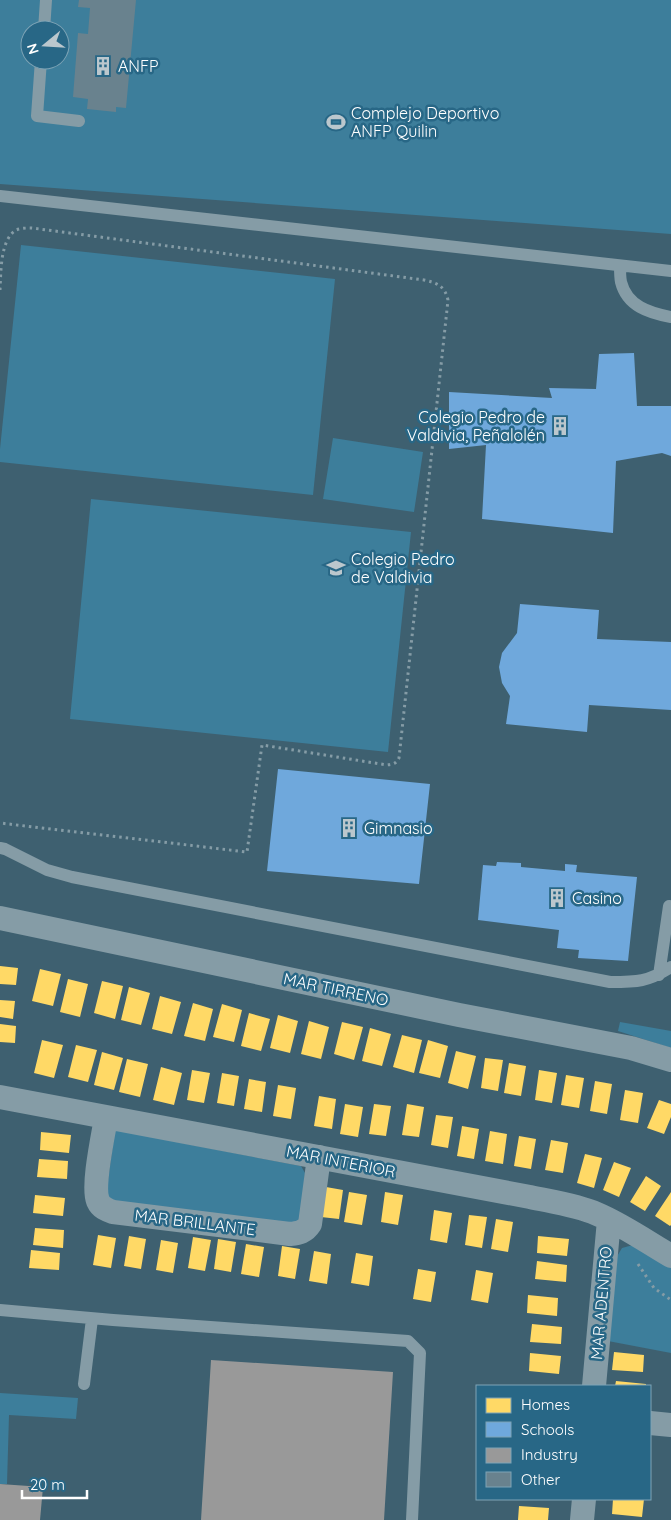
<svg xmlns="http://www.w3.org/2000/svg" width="671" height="1520" font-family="Quicksand,sans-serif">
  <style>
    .green { fill: #3d7e9b; fill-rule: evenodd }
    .homes { fill: #ffd966 }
    .schools { fill: #6fa8dc }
    .industry { fill: #999 }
    .building { fill: #69828e }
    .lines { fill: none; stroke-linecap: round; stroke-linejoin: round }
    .path { stroke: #859ca6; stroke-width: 3; stroke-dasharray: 2.5 4; stroke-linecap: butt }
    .service { stroke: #859ca6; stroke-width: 12 }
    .minor { stroke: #859ca6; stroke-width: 24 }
    .labels { text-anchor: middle; stroke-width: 5; stroke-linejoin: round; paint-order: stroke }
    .poi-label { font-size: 16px; fill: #fff; stroke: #286786; text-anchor: start }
    .street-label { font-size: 16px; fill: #fff; stroke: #286786 }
  </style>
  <rect width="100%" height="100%" fill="#3e6070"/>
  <path class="green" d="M0,0h671v234l-671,-50zM30,30h30v30h-30z
    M21,245l314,34 -22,216 -313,-33v-13z
    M333,438l90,14 -9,60 -91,-13z
    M91,499l320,33 -23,220 -318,-33z
    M620,1022l51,9v17l-53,-17z
    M115,1130l186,36 4,7 -3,45 -7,7 -176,-19 -13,-11z
    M633,1245l38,19v89l-63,-12 8,-83 6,-10z
    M0,1393l78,5 -2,21 -67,-4 -2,69h-7z"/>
  <path class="homes" d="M0,966l18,2 -2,17 -16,-1z
    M40,969l21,5 -8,32 -21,-5z
    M68,979l20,5 -8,33 -20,-5z
    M102,981l21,5 -8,33 -21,-6z
    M129,987l21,6 -9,32 -20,-5z
    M160,996l21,6 -9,32 -20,-5z
    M0,1000l15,1 -2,18 -13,-2z
    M193,1003l20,6 -8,32 -21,-5z
    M222,1004l20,6 -8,32 -21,-5z
    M249,1013l21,6 -9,32 -20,-5z
    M278,1015l20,6 -8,32 -20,-5z
    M309,1021l20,6 -8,32 -20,-5z
    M342,1022l21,5 -9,33 -20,-6z
    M0,1024l16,2 -1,17 -15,-1z
    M370,1028l21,6 -9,32 -20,-5z
    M402,1035l20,5 -8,33 -21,-6z
    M42,1040l21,5 -9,33 -20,-5z
    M428,1040l20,6 -8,32 -21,-5z
    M76,1045l21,5 -9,32 -20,-5z
    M456,1051l20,5 -8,33 -20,-6z
    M102,1052l21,6 -9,32 -20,-5z
    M485,1058l18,2 -5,31 -17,-3z
    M127,1059l21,5 -8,33 -21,-5z
    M509,1063l17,3 -5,30 -17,-3z
    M161,1067l21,6 -8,32 -21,-5z
    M192,1070l18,3 -6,30 -17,-3z
    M539,1070l18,3 -5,30 -17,-3z
    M222,1073l17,3 -5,30 -17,-3z
    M566,1075l18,3 -5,30 -18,-3z
    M249,1079l17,3 -4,30 -18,-3z
    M595,1081l17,3 -5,30 -17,-3z
    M278,1085l18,3 -5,31 -18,-3z
    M625,1090l18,3 -5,30 -18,-3z
    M319,1096l17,3 -4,30 -18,-3z
    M659,1100l12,4v13l-7,17 -17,-6z
    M345,1104l18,3 -5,30 -18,-3z
    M374,1104l17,2 -5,30 -17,-2z
    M407,1104l17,3 -5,30 -17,-2z
    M436,1115l17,2 -5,31 -17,-3z
    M462,1126l17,3 -5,30 -17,-3z
    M490,1131l17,3 -4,30 -18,-3z
    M41,1132l30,3 -2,18 -29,-3z
    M519,1136l17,3 -5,30 -17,-3z
    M551,1140l17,3 -5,30 -18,-3z
    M585,1154l17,4 -8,30 -17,-5z
    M39,1159l29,2 -1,18 -30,-2z
    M614,1162l17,6 -12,29 -16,-7z
    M646,1176l15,10 -16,25 -15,-9z
    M326,1187l17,3 -4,29 -18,-2z
    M349,1192l18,3 -5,30 -18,-3z
    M385,1192l18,3 -5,30 -17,-3z
    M671,1192v33l-1,1 -15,-10z
    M35,1195l30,3 -2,18 -30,-3z
    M434,1210l18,3 -5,30 -17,-3z
    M469,1215l18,2 -5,31 -17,-3z
    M496,1219l17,3 -5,30 -17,-3z
    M35,1228l29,2 -1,18 -30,-3z
    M98,1235l18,3 -5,30 -18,-3z
    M129,1236l17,3 -5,30 -17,-3z
    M538,1236l31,3 -2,17 -30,-3z
    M193,1237l18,3 -6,31 -17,-3z
    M218,1239l18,3 -5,30 -17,-3z
    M161,1240l17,3 -5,30 -17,-3z
    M246,1244l18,3 -5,30 -18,-3z
    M282,1246l18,3 -5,30 -17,-3z
    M31,1250l29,3 -1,17 -30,-2z
    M314,1251l17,3 -4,30 -18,-3z
    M356,1253l17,3 -4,30 -18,-3z
    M537,1261l30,4 -1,17 -31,-3z
    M418,1269l18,3 -5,30 -18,-3z
    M476,1270l17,3 -5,30 -17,-3z
    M528,1295l30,3 -1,18 -30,-3z
    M532,1324l30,3 -1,17 -31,-2z
    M614,1352l30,3 -1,17 -31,-2z
    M530,1353l31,3 -2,18 -30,-3z
    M616,1381l30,3v2h-31z
    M613,1499h31l-2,18 -30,-3z
    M519,1506l30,2 -1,12h-30z"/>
  <path class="schools" d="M634,353l3,53h34v50l-9,-3 -46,8 -3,72 -131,-14 4,-74 -37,4v-57l103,6 -3,-10 47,1 3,-35z
    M520,604l79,6 -2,29 74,3v68l-82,-5 -2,27 -81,-8 4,-28 -8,-13 -3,-16 3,-14 15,-20z
    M278,769l152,15 -11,100 -152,-13z
    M497,862l24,1v4l44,4v-7l12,1 -1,7 61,5 -9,84 -50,-3 1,-8 -22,-2 2,-18 -81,-10 5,-55 13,1z"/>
  <path class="industry" d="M211,1360l182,12 -9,148h-183z
    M0,1484l43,3 -3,33h-40z"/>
  <path class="building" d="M79,0h57l-10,108 -10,-1v5l-29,-3 1,-10 -15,-2 5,-64 10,1 2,-26 -12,-1z"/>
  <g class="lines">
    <path class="path" d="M0,290c1,-18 0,-50 16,-60 5,-2 11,-2 16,-2l392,52c13,3 21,6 24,20l-49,458c-3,6 -6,6 -12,7l-125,-20 -15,107 -247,-29
      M638,1264l16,24 17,12"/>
    <path class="service" d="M44,30l2,-30
      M41,60l-4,56 42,5
      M0,196l671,75
      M620,266c0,5 0,11 1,16 6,24 28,31 50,35
      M0,848l5,1 42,21 25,7 538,105c27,0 38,0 61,-15
      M659,975l10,-69
      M0,1310l113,10 295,21 12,12 -8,167
      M84,1384l8,-65"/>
    <path class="minor" d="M0,918l459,97 172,33 40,12
      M0,1097l530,100c23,5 46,8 67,17 26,11 50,28 74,42
      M106,1118c-3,18 -14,69 -8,83 3,7 9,9 15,11l177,22c9,-1 15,-2 20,-10l9,-67
      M594,1386l15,-166
      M650,1423l21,2
      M582,1520l2,-21"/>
  </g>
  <defs>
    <g id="building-bare" transform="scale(1.5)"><path d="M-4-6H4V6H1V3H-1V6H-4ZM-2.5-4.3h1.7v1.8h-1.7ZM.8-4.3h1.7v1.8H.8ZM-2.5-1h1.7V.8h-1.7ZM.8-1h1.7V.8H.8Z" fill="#bbc7cd" stroke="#286786" stroke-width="2.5" paint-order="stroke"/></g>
    <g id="stadium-bare" transform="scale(1.5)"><path d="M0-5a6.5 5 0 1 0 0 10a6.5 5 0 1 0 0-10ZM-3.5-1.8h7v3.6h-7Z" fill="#bbc7cd" stroke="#286786" stroke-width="2.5" paint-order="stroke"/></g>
    <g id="school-bare" transform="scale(1.5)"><path d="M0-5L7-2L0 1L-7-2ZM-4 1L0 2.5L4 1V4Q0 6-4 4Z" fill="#bbc7cd" stroke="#286786" stroke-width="2.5" paint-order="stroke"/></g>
  </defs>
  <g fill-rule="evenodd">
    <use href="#building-bare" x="103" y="66"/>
    <use href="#stadium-bare" x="336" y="122"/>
    <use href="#building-bare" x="560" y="426"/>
    <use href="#school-bare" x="336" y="568"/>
    <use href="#building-bare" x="349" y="828"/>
    <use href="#building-bare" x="557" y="898"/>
  </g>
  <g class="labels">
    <g class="poi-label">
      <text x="118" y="72">ANFP</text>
      <text x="351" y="119">Complejo Deportivo<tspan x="351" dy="18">ANFP Quilin</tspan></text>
      <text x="545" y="423" text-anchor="end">Colegio Pedro de<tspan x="545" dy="18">Valdivia, Peñalolén</tspan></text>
      <text x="351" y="565">Colegio Pedro<tspan x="351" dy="18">de Valdivia</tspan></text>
      <text x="364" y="834">Gimnasio</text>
      <text x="572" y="904">Casino</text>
    </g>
    <g class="street-label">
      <text transform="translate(336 989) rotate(12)" y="6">MAR TIRRENO</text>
      <text transform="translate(341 1161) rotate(11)" y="6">MAR INTERIOR</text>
      <text transform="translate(195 1222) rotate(7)" y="6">MAR BRILLANTE</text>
      <text transform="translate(601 1303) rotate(-85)" y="6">MAR ADENTRO</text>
    </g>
  </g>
  <rect x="476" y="1385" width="175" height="115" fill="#286786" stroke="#7ea4b6"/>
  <rect x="486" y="1398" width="25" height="15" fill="#ffd966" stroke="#7ea4b6"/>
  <text x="521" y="1410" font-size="15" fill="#ffffff">Homes</text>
  <rect x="486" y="1422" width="25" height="15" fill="#6fa8dc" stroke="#7ea4b6"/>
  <text x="521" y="1435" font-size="15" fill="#ffffff">Schools</text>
  <rect x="486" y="1448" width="25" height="15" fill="#999999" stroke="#7ea4b6"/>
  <text x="521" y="1460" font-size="15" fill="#ffffff">Industry</text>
  <rect x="486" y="1472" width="25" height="15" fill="#69828e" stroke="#7ea4b6"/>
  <text x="521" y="1485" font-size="15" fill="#ffffff">Other</text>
  <g transform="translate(45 45) rotate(252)"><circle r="24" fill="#286786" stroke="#7ea4b6"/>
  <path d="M0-4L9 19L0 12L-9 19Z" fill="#bbc7cd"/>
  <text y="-8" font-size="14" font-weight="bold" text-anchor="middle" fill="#ffffff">N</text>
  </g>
  <path d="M22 1490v8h65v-8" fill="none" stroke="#ffffff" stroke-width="2.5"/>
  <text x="30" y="1490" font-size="15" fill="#ffffff" stroke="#286786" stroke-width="4" paint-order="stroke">20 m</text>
</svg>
